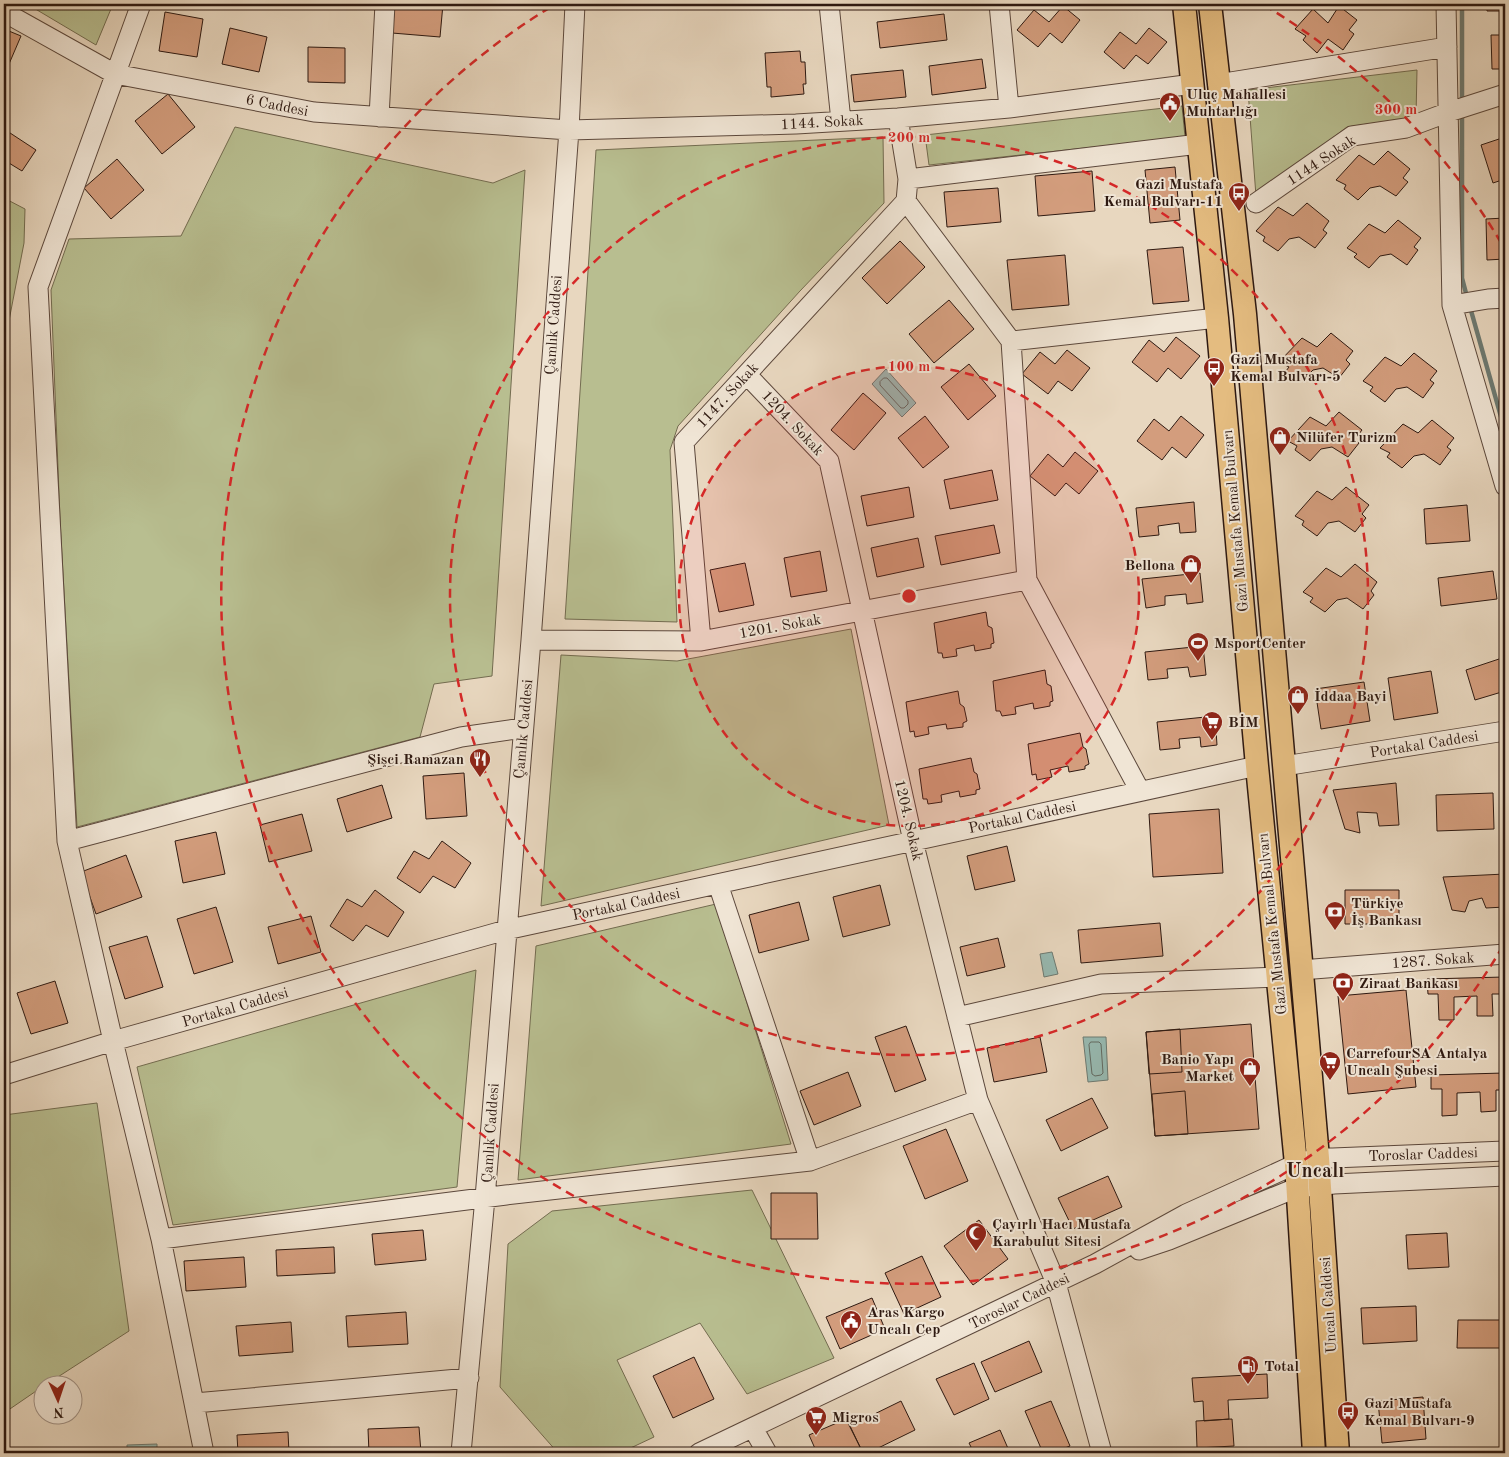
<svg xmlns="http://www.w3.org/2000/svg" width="1509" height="1457" font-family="'Old Standard TT',serif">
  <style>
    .green { fill: #b8be90; stroke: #736c50 }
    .water { fill: #97bab2; stroke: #6d7a72 }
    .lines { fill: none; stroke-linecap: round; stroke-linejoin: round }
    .shore { stroke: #626a62; stroke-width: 1 }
    .stream { stroke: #6d7a72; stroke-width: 4.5 }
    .building { fill: #d39d7d; stroke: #2e1911 }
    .minor-casing { stroke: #5c483c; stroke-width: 21 }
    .major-casing { stroke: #2e1911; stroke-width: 25 }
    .minor { stroke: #f0e5d5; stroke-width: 19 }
    .major { stroke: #e4bc80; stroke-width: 22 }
    .ring { fill: none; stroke: #d62828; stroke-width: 2.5; stroke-dasharray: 9 6 }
    .labels { text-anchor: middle; stroke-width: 4; stroke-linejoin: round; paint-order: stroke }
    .poi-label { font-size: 15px; font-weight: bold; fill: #2e1911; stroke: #f0e5d5; text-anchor: start }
    .street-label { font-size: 15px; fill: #2e1911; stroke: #f0e5d5 }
    .district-label { font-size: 20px; font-weight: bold; fill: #2e1911; stroke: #f0e5d5 }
    .centre { fill: #d62828; stroke: #f0e5d5; stroke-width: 2.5 }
    .ring-label { font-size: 15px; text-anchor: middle; font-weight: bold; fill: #d62828; stroke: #f0e5d5; stroke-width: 4; stroke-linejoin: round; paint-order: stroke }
  </style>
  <rect width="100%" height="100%" fill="#e8d7bf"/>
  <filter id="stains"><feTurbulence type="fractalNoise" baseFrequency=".004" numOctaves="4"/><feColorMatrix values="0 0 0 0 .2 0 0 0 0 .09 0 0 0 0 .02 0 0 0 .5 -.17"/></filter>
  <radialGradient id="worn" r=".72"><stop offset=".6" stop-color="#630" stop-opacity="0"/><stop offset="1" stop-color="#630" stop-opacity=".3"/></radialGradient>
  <path class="green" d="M27,4h86l-17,41z
    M1417,70l-1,47 -69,10 -91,69 -8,-106z
    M1182,106l3,31 -256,28 -4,-30z
    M235,127l258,56 32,-13 -33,506 -58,8 -14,53 -343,90 -17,-308 -9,-229 18,-51 112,-3z
    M883,137l1,66 -84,88 -122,135 -8,24 7,172 -112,-3 31,-469z
    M4,198l21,11 -1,34 -17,88 -3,137z
    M851,629l38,196 -348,81 20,-251 116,6z
    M4,792l3,10 1,108 -4,3z
    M716,904l75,240 -273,36 18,-234z
    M476,970l-19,217 -284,38 -36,-158z
    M97,1103l32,228 -82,53h-5v3l-38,26v-298z
    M752,1190l82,168 -87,36 -47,-71 -83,37 37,77 -34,16h-62l-58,-66 8,-143 44,-33z"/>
  <path class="water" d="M886,369l30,34 -14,14 -30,-33z
    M1052,952l6,22 -14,3 -4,-23z
    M1106,1037l2,43 -20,2 -5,-45z
    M157,1444v9h-30v-8z"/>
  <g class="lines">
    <path class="shore" d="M884,378h3l21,23v3l-4,4h-3l-21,-23v-3z
      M1091,1042h8l2,2 2,29 -2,2 -6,1 -3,-2 -3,-29z"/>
    <path class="stream" d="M1462,4v99
      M1462,114v164l5,19
      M1470,307l35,124"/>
  </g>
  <path class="building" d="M395,4h48l-3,33 -48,-4z
    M1487,4h18v7h-18z
    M1063,6l17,14 -18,23 -12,-10 -12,14 -21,-17 17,-20 15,12z
    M1339,6l18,14 -8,10 5,4 -11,16 -15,-11 -11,14 -14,-13 3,-4 -11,-7 18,-20 15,14z
    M165,12l38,7 -6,38 -38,-6z
    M944,14l3,26 -67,8 -3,-26z
    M230,28l37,9 -8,35 -37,-8z
    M1149,28l18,14 -19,22 -12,-9 -12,14 -20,-17 16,-20 16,12z
    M4,29l17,7 -12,28 -5,-3z
    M1491,35h14v34h-13z
    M308,47l37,1v35l-37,-1z
    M800,51l1,11h4l1,22h-3l1,10 -33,3v-10h-4l-2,-34z
    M982,59l4,29 -54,7 -3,-29z
    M903,70l3,27 -52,5 -3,-27z
    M168,94l27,33 -33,27 -27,-33z
    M4,129l32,21 -14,21 -18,-11z
    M1505,137v42l-12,4 -12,-38z
    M1388,151l22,18 -7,9 5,4 -12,14 -16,-10 -10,2 -12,12 -14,-11 2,-4 -10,-5 23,-25 15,10z
    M117,159l27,31 -33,29 -27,-31z
    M1175,167l5,53 -30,3 -5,-53z
    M1092,171l3,40 -57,5 -3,-40z
    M998,188l3,34 -54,5 -3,-35z
    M1307,203l22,18 -6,9 4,3 -12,15 -16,-11 -10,2 -11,12 -15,-10 2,-4 -9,-6 22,-24 15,9z
    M1505,218v41l-18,1 -1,-41z
    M1398,220l23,18 -7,9 4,3 -11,15 -16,-11 -11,2 -11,12 -15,-11 3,-3 -10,-6 22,-24 16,9z
    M900,241l25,26 -38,37 -25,-26z
    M1183,247l6,54 -36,3 -6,-54z
    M1065,255l4,50 -57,5 -5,-50z
    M949,300l25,29 -40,34 -25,-29z
    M1331,333l22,18 -7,9 4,4 -11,14 -16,-10 -10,2 -12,12 -15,-11 3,-4 -10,-5 23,-24 15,9z
    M1176,337l24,19 -19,23 -13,-11 -11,14 -25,-20 17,-22 15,12z
    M1067,350l23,18 -18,23 -14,-10 -10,13 -26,-20 18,-22 15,12z
    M1414,353l23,18 -7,9 4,3 -11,15 -16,-11 -11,2 -11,13 -15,-11 3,-4 -10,-6 22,-24 16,9z
    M969,364l27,32 -28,24 -27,-33z
    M863,393l23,20 -32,37 -23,-20z
    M1339,412l23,18 -7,9 4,4 -11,14 -16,-10 -11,2 -11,12 -15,-11 2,-4 -9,-5 22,-24 16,9z
    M925,416l24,31 -26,21 -25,-30z
    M1181,416l23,19 -18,23 -14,-11 -10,13 -25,-19 17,-22 15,12z
    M1432,420l22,18 -7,9 4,3 -11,15 -16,-11 -10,2 -12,12 -15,-11 3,-4 -10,-5 23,-24 15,9z
    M1075,452l23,19 -19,23 -13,-11 -11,13 -25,-20 18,-22 15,13z
    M992,470l6,30 -48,9 -6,-29z
    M909,487l5,30 -47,9 -6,-30z
    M1346,487l23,18 -7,9 4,4 -11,14 -16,-11 -11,2 -11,13 -15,-11 2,-4 -9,-5 22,-25 15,9z
    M1194,502l2,30 -16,1 -1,-10 -21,3 1,9 -20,2 -3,-29z
    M1467,505l3,36 -44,3 -2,-35z
    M994,525l6,28 -59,12 -6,-29z
    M918,538l6,29 -47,10 -6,-29z
    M820,551l7,40 -36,6 -7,-39z
    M745,563l9,42 -35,7 -9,-42z
    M1355,564l22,18 -6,9 3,4 -11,14 -16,-11 -10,2 -12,12 -15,-10 3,-4 -10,-6 23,-24 15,9z
    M1493,571l4,28 -56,7 -3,-28z
    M1200,573l3,29 -16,2 -1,-10 -21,2v9l-19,3 -4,-29z
    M986,612l2,14 4,2 2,15 -3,1v4l-16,3 -1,-6 -18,4 1,7 -14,2 -1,-5h-4l-4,-30z
    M1203,646l3,29 -16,2 -2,-10 -21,2 1,9 -20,2 -3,-28z
    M1505,657v34l-30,9 -9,-30z
    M1045,670l2,14 4,2 2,15 -3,1v4l-16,3 -1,-6 -18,4 1,7 -14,2 -2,-5h-4l-3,-30z
    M1431,671l7,42 -44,7 -6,-42z
    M1364,682l6,39 -49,8 -6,-40z
    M958,691l2,13 4,3 3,14 -4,2v4l-16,2 -1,-5 -18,3 1,7 -14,3 -1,-6 -4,1 -4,-30z
    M1215,716l2,29 -16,2 -1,-10 -21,2 1,9 -20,2 -3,-28z
    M1080,733l3,14 3,2 3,15 -4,2v3l-16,3 -1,-6 -18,4 2,7 -15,3 -1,-6 -4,1 -4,-31z
    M971,758l3,14 3,2 3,15 -4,1v4l-16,3 -1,-6 -18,4 1,7 -14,2 -1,-5h-4l-4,-30z
    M464,773l3,43 -41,3 -3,-43z
    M1396,783l3,42 -20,1 -2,-13 -20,-1 3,21 -15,-4 -12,-39z
    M382,785l10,33 -45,14 -10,-33z
    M1493,793l1,36 -57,2 -1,-36z
    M1219,809l4,64 -70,4 -4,-63z
    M302,814l10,37 -43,11 -9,-37z
    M216,832l9,42 -42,9 -8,-42z
    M442,841l29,22 -16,25 -22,-12 -13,17 -23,-15 17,-27 15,8z
    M1007,846l8,35 -40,9 -8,-34z
    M126,855l16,42 -46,17 -15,-42z
    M1505,874v33l-19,1 -4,-10 -13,3 -4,11 -13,-2 -9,-33z
    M880,885l10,40 -47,12 -10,-40z
    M375,890l29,22 -16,25 -22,-12 -13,16 -23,-15 17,-27 15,8z
    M1345,890h54v34h-54z
    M799,902l10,38 -50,13 -10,-38z
    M216,907l17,55 -39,12 -17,-55z
    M311,916l10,36 -43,12 -10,-37z
    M1160,923l3,33 -82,7 -3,-33z
    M147,936l16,51 -38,12 -16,-52z
    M998,938l7,29 -38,9 -7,-29z
    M1504,977l1,17h-13l1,22h-16v-20l-23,1v23h-15l-1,-26h-10l-1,-15z
    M55,981l13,42 -37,11 -14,-41z
    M1406,990l10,97 -68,7 -10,-98z
    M1251,1024l8,105 -104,7 -9,-104z
    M906,1026l20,54 -31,12 -20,-55z
    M1180,1029l2,43 -33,2 -3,-42z
    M1040,1037l7,35 -53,10 -7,-34z
    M848,1072l13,34 -47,19 -14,-34z
    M1504,1073l1,17h-9v21l-15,1 -1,-20 -23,1v22l-15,1v-27h-11v-14z
    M1185,1091l3,43 -33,2 -3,-42z
    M1092,1098l16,30 -47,23 -15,-31z
    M946,1129l22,52 -43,18 -22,-53z
    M1108,1176l14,31 -49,22 -15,-31z
    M771,1193h46l1,46h-47z
    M979,1220l29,39 -35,26 -29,-39z
    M423,1230l3,30 -51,5 -3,-31z
    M1447,1233l2,34 -41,2 -2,-34z
    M334,1247l1,26 -58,3 -1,-26z
    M922,1256l19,41 -37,17 -19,-41z
    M244,1257l2,30 -60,4 -2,-30z
    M872,1298l13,31 -45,20 -14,-32z
    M1416,1306l1,35 -54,3 -2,-36z
    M406,1312l2,32 -60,3 -2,-31z
    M1458,1320h47v28h-48z
    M291,1322l2,30 -54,4 -3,-30z
    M1029,1341l13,31 -47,20 -14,-30z
    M694,1357l20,42 -41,19 -20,-42z
    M974,1363l15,36 -35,16 -18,-36z
    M1267,1374l1,24 -40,2 1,19 -25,2 -1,-20 -9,1 -2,-24z
    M1423,1397l3,42 -44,4 -4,-42z
    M901,1401l14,29 -47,23h-5l-13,-27z
    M1051,1401l19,45 -18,7h-9l-18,-42z
    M846,1419l17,34h-46l-8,-18z
    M1232,1419l2,27 -37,2 -1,-27z
    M419,1427l2,26h-52l-1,-24z
    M1000,1430l10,23h-36l-5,-10z
    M288,1432l1,21h-51l-1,-18z"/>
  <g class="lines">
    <g class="minor-casing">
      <path id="minor" d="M141,4l-103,283 29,554 46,200 48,198 43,214
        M829,4l12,117
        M999,4l10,104
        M1446,4l6,301 53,181
        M4,12l111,62 199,38 255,18 227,-6 102,-6 111,-10 184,-24
        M1218,84l229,-37
        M379,117l6,-113
        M898,118l10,61 -2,22 105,140 206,-23
        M908,179l291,-35
        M1256,203l96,-67 54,-8 43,-16 56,-18
        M1452,305l36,-6 17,-1
        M1011,341l16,239 113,211
        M747,375l82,86 84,380 65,259 78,183 46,170
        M531,640l170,1 326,-61
        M701,641l-17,-199 222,-241
        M1284,766l221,-35
        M67,841l394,-104 62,-9
        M718,884l92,277
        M1301,970l204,-16
        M957,1017l144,-33 176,-7
        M4,1075l109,-34 393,-111 751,-164
        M161,1239l345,-44 304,-34 168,-61
        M1139,1250l30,-10 127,-52 38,-4 171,-8
        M195,1403l274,-25
        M753,1428l14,25
        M461,1453l24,-255 46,-558 38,-510 6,-126
        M699,1453l396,-189 91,-50 110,-50 22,-6h15l172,-7"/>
    </g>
    <g class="major-casing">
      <path id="major" d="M1184,4l33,314 40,448 39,398 18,289
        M1210,4l35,310 73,844 20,295"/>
    </g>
    <use href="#minor" class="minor"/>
    <use href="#major" class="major"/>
  </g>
  <circle cx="909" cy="596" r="230" fill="#d62828" fill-opacity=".12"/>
  <g class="ring">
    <circle cx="909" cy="596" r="230"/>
    <circle cx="909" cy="596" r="459"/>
    <path d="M1503 946A689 689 0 1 1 554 5M1264 5A689 689 0 0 1 1503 246"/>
  </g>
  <defs>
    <g id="civic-pin" transform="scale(1.125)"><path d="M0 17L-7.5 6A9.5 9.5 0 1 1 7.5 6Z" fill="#8f2418" stroke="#f0e5d5"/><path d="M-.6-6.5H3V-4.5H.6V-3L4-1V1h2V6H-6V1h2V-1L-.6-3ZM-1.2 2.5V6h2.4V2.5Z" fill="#fff"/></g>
    <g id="bus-pin" transform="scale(1.125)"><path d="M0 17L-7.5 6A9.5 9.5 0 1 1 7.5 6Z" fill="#8f2418" stroke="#f0e5d5"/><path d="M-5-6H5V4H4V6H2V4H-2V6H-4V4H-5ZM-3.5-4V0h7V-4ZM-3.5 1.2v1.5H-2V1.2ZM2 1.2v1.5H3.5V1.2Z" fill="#fff"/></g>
    <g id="shop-pin" transform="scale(1.125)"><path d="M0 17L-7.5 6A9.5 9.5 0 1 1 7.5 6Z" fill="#8f2418" stroke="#f0e5d5"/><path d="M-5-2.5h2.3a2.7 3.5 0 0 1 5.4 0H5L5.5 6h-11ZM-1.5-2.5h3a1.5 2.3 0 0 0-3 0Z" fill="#fff"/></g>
    <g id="stadium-pin" transform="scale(1.125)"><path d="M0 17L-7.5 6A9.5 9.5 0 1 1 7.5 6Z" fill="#8f2418" stroke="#f0e5d5"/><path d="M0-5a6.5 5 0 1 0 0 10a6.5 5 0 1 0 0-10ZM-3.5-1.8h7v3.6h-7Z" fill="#fff"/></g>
    <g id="supermarket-pin" transform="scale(1.125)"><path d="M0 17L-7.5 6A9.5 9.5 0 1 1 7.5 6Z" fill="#8f2418" stroke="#f0e5d5"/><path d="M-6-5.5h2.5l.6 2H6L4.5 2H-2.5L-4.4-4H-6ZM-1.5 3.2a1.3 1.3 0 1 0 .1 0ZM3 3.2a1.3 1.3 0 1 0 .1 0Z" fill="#fff"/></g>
    <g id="restaurant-pin" transform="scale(1.125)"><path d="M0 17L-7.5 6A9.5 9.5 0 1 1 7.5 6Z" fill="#8f2418" stroke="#f0e5d5"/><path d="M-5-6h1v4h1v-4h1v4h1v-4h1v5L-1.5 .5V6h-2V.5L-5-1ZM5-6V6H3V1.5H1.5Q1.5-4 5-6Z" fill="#fff"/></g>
    <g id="bank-pin" transform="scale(1.125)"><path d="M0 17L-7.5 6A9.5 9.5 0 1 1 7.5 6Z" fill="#8f2418" stroke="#f0e5d5"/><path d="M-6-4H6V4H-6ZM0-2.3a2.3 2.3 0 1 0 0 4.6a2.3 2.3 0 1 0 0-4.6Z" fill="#fff"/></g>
    <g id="mosque-pin" transform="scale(1.125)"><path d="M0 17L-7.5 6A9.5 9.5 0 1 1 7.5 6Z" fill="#8f2418" stroke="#f0e5d5"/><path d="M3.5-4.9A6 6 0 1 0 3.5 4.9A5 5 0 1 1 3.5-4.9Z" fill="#fff"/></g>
    <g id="fuel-pin" transform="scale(1.125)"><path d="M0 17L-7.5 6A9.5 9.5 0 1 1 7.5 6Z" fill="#8f2418" stroke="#f0e5d5"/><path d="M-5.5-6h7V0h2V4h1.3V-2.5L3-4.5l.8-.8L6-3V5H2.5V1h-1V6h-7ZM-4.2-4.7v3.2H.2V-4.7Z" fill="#fff"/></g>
  </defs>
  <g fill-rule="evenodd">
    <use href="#civic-pin" x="1170" y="103"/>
    <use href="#bus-pin" x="1239" y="193"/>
    <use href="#bus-pin" x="1214" y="368"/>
    <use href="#shop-pin" x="1280" y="437"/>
    <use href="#shop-pin" x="1191" y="565"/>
    <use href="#stadium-pin" x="1198" y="643"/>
    <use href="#shop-pin" x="1298" y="696"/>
    <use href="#supermarket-pin" x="1212" y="722"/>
    <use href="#restaurant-pin" x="480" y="759"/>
    <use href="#bank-pin" x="1335" y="912"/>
    <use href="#bank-pin" x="1343" y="983"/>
    <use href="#supermarket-pin" x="1330" y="1062"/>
    <use href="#shop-pin" x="1250" y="1068"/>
    <use href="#mosque-pin" x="976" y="1233"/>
    <use href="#civic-pin" x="851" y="1321"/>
    <use href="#fuel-pin" x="1248" y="1366"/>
    <use href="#bus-pin" x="1348" y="1412"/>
    <use href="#supermarket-pin" x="816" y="1417"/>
  </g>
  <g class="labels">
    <g class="poi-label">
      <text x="1186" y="99">Uluç Mahallesi<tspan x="1186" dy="17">Muhtarlığı</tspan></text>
      <text x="1223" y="189" text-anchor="end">Gazi Mustafa<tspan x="1223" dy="17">Kemal Bulvarı-11</tspan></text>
      <text x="1230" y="364">Gazi Mustafa<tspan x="1230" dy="17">Kemal Bulvarı-5</tspan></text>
      <text x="1296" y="442">Nilüfer Turizm</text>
      <text x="1175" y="570" text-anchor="end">Bellona</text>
      <text x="1214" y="648">MsportCenter</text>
      <text x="1314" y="701">İddaa Bayi</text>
      <text x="1228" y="727">BİM</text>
      <text x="464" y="764" text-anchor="end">Şişci Ramazan</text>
      <text x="1351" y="908">Türkiye<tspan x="1351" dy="17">İş Bankası</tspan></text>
      <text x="1359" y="988">Ziraat Bankası</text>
      <text x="1346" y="1058">CarrefourSA Antalya<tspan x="1346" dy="17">Uncalı Şubesi</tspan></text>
      <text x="1234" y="1064" text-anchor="end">Banio Yapı<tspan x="1234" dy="17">Market</tspan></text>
      <text x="992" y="1229">Çayırlı Hacı Mustafa<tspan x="992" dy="17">Karabulut Sitesi</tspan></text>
      <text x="867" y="1317">Aras Kargo<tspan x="867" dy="17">Uncalı Cep</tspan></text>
      <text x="1264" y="1371">Total</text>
      <text x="1364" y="1408">Gazi Mustafa<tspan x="1364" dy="17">Kemal Bulvarı-9</tspan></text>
      <text x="832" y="1422">Migros</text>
    </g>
    <g class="street-label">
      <text transform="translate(277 105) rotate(11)" y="5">6 Caddesi</text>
      <text transform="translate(822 122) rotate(-3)" y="5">1144. Sokak</text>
      <text transform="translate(1321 160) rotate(-33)" y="5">1144 Sokak</text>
      <text transform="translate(553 325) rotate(-86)" y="5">Çamlık Caddesi</text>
      <text transform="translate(727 395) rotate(-47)" y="5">1147. Sokak</text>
      <text transform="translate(793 423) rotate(47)" y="5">1204. Sokak</text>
      <text transform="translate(1235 521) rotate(-95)" y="5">Gazi Mustafa Kemal Bulvarı</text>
      <text transform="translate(780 626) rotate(-10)" y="5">1201. Sokak</text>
      <text transform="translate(523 729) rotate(-85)" y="5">Çamlık Caddesi</text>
      <text transform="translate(1424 744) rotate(-9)" y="5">Portakal Caddesi</text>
      <text transform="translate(1022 817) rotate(-12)" y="5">Portakal Caddesi</text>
      <text transform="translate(909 820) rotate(77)" y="5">1204. Sokak</text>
      <text transform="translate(626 904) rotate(-12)" y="5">Portakal Caddesi</text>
      <text transform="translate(1272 924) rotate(-96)" y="5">Gazi Mustafa Kemal Bulvarı</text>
      <text transform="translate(1433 960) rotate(-4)" y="5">1287. Sokak</text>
      <text transform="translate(235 1007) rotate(-16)" y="5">Portakal Caddesi</text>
      <text transform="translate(490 1133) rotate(-86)" y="5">Çamlık Caddesi</text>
      <text transform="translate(1423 1154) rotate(-2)" y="5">Toroslar Caddesi</text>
      <text transform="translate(1019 1301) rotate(-26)" y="5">Toroslar Caddesi</text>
      <text transform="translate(1328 1305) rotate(-94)" y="5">Uncalı Caddesi</text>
    </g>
    <g class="district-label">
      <text x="1315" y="1177">Uncalı</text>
    </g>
  </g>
  <circle cx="909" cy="596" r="8" class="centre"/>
  <g class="ring-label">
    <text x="1396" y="114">300 m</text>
    <text x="909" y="142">200 m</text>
    <text x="909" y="371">100 m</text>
  </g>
  <rect width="1509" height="1457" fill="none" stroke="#e8d7bf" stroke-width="20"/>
  <rect x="5" y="5" width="1499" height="1447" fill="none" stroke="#2e1911" stroke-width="2.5"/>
  <rect x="10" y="10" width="1489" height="1437" fill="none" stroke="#2e1911"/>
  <g transform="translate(58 1400) rotate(177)"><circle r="24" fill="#f0e5d5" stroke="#a29387"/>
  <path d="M0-4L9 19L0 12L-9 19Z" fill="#8f2418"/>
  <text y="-8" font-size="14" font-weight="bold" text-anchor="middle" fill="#2e1911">N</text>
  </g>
  <rect width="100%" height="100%" filter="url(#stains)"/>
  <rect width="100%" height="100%" fill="url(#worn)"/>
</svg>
